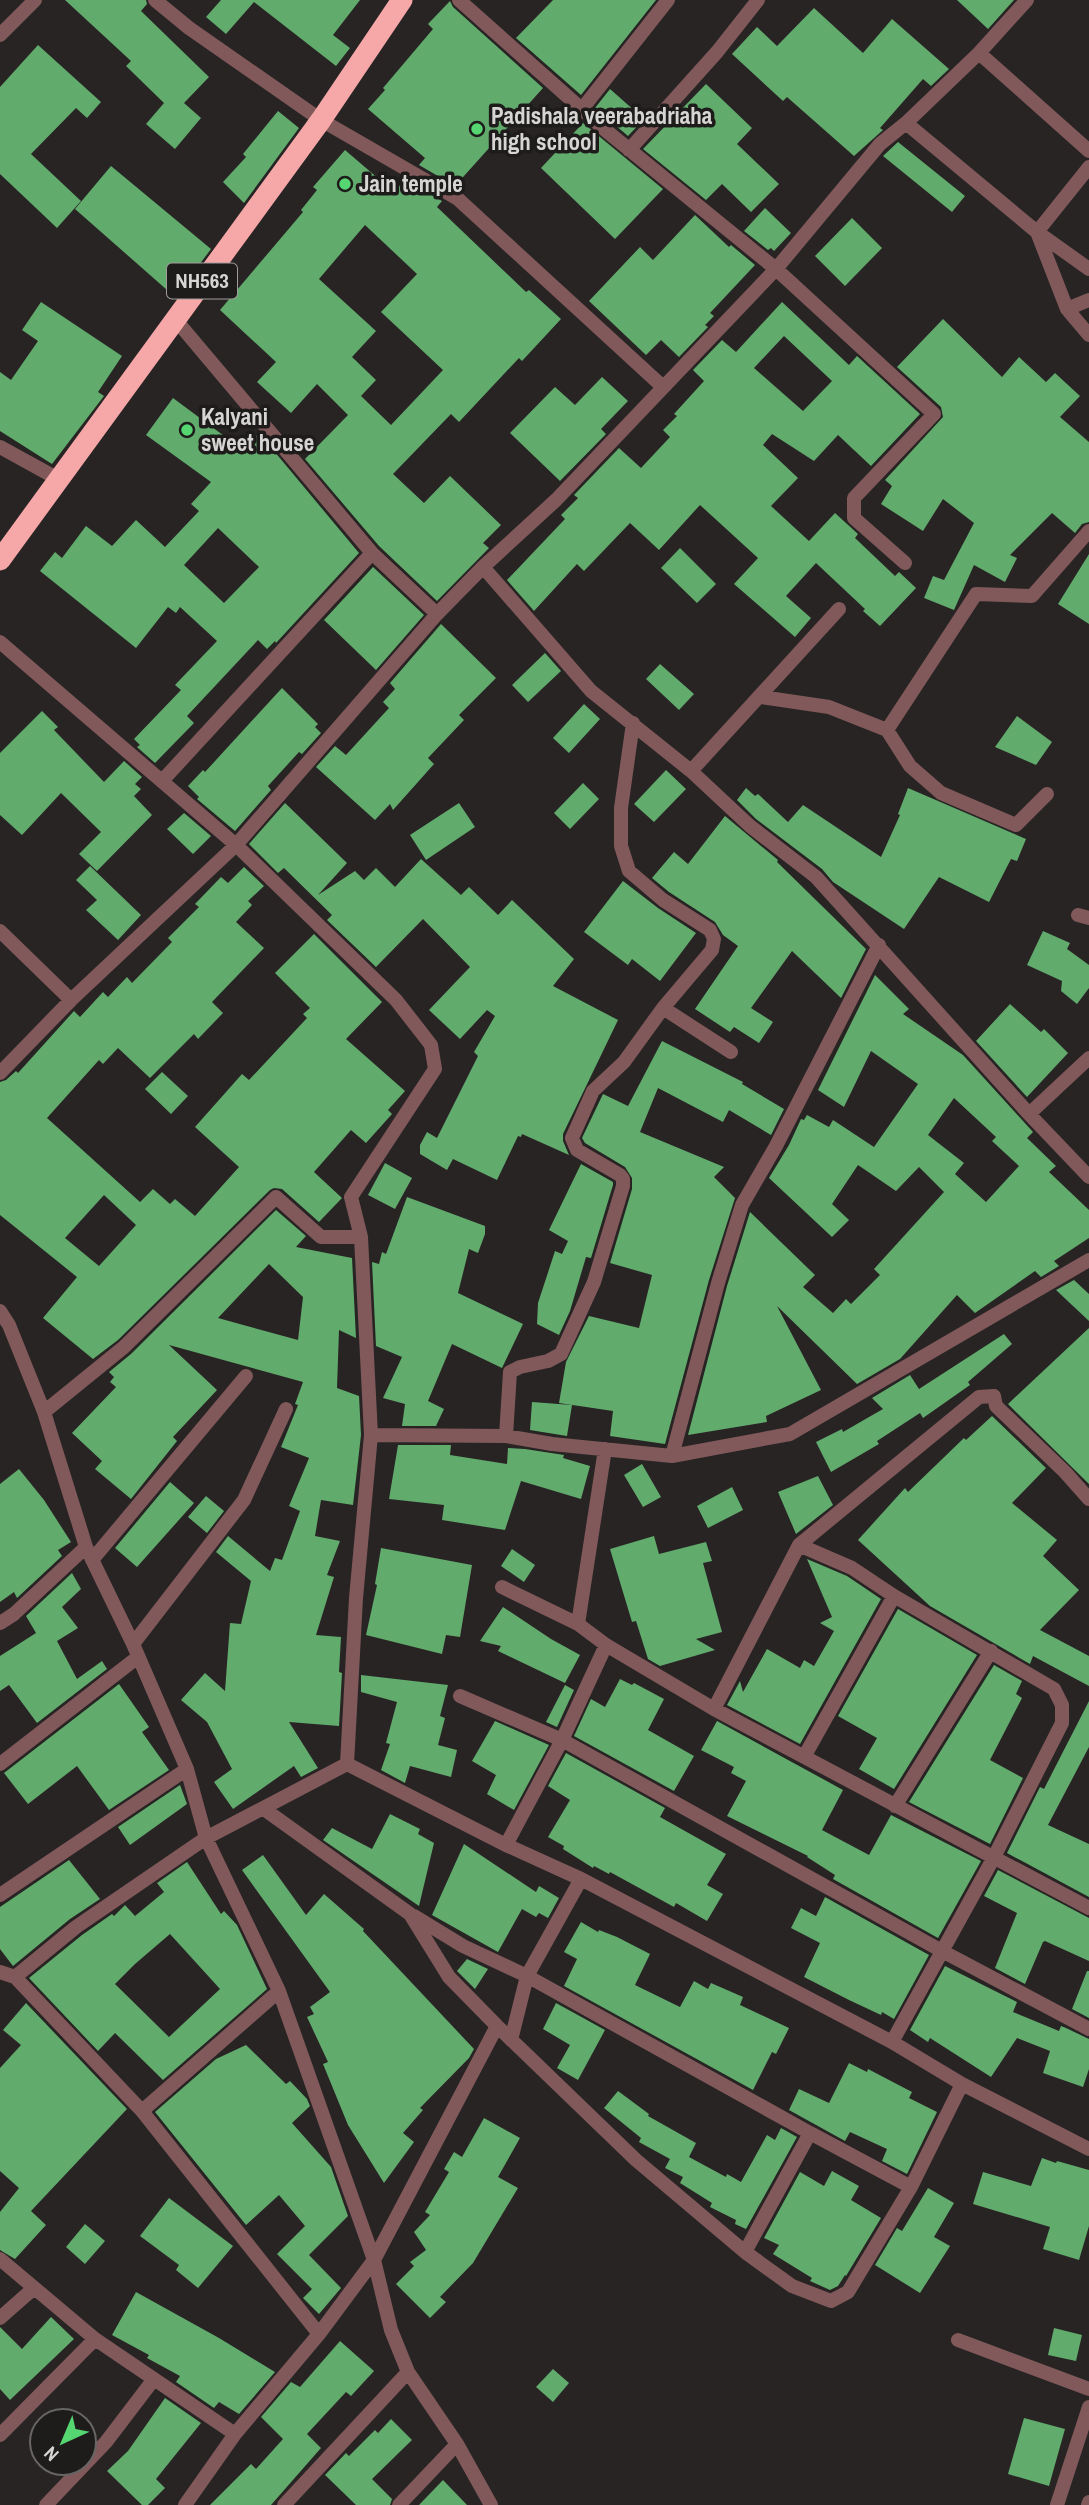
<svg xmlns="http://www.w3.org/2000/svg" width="1089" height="2505" font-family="'Archivo Narrow',sans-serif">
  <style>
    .building { fill: #61ab6d; fill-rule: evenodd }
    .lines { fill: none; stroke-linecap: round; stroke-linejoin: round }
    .street { stroke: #81595a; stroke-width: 14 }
    .highway { stroke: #f6a7a8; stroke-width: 21 }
    .poi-dot { fill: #55d671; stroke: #1e1b1b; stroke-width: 2.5 }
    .labels { text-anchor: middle; stroke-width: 7; stroke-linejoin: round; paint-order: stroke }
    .shield { fill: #1e1b1b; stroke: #a09c9c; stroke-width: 2 }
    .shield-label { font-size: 21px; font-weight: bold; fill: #d7d4d4 }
    .poi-label { font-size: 23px; font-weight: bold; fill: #d7d4d4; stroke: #1e1b1b; text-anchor: start }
  </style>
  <rect width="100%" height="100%" fill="#282424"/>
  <path class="building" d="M65,0h81l1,4 -6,7 68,66 -25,26 17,15 -26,31 -29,-25 18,-21 -38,-37 5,-5z
    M221,0h139l-27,35 17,13 -14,18 -82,-64 -28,32 -20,-17z
    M553,0h103l-75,95 -65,-57z
    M957,0h57l-26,29z
    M450,1l3,6 90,81 -88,98 -36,-21 6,-7 -57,-49 17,-19 -2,-2 50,-59 -5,-5z
    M814,8l49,45 29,-34 57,50 -18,17 -8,-7 -43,49 3,2 -29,26 -67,-59 -4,4 -51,-47 25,-27 20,19z
    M38,45l63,57 -14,16 -11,-10 -45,46 50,47 -24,27 -57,-54v-87z
    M706,84l46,44 -15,16 42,40 -28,28 -29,-28 -16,16 -63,-51z
    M610,89l34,30 -16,17 -33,-28z
    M278,111l21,17 -55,75 -21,-21 23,-25 -3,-3z
    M583,123l80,66 -48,50 -74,-71z
    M898,142l67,54 -13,16 -69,-56z
    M345,150l49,42 11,-12 37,21 -5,6 89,85 3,-2 32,29 -39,42 -3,-3 -60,64 -8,-8 -58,60 31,29 26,-27 51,49 -18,18 6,5 -52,53 -58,-55 -74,-87 43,-44 -31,-31 -26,29 -34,-31 19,-20 -56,-52 83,-98 -2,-2 16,-20 -4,-3zM365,225l52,49 -36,38 62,58 -52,55 -30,-29 15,-16 -24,-23 24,-26 -57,-52z
    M111,166l100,83 -36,48 -100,-88z
    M765,208l26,25 -17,18 -3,-3 -3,2 -24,-19z
    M695,215l34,32 2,-2 24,20 -45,48 4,3 -9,9 3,2 -29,30 -18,-17 -15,15 -57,-54 51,-54 13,13z
    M852,218l30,30 -37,38 -30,-30z
    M41,302l81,54 -24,36 6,4 -52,68 -52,-33v-59l11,8 27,-39 -16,-11z
    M782,302l67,63 8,-9 63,58 -49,52 -33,-31 -24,26 -42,-27 -9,11 35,33 -27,28 38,35 26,-28 23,21 -3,4 40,38 4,-4 17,16 -36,38 -17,-15 2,-2 -49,-46 -30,33 25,22 -16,19 -61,-53 24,-26 -58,-53 -41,45 -29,-27 -46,48 -7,-7 -43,47 -27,-31 58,-61 -4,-4 17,-17 -4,-3 45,-47 22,20 29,-31 -7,-7 14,-14 -3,-2 30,-33 -11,-11 29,-30 14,12zM784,336l48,45 -29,30 -49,-43z
    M943,319l59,58 17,-20 27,25 9,-9 25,23 -20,21 29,25v80l-7,2 -7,9 -23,-20 -42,42 7,3 -12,24 -31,-17 -20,45 -30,-12 9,-22 11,4 30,-57 -31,-24 -20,32 -42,-27 11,-18 -7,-6 58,-63 -2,-10 -44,-40z
    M602,377l26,24 -27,28 5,5 -46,47 -50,-48 45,-46 20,18z
    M173,398l70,52 16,-17 100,120 -83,90 -1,-2 -8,8 -9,-9 -71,76 7,7 -39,40 -18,-16 3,-2 -6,-6 47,-49 -6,-5 42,-44 -37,-34 -4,6 -8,-6 -32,41 -96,-77 15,-19 7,6 24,-32 26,20 24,-26 29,27 34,-36 -8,-7 20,-22 -65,-47zM218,528l41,39 -35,36 -40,-38z
    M680,548l36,36 -19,19 -36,-35z
    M1089,554v70l-31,-20z
    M373,567l51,48 -48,55 -52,-50z
    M441,624l55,54 -37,37 5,5 -36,38 6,6 -41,46 -3,-6 -15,16 -59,-53 19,-21 11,9 43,-47 -6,-6 12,-13 -5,-6z
    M545,653l16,18 -33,31 -16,-17z
    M660,664l34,30 -15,16 -33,-31z
    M282,688l36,36 -3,3 6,6 -19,21 -3,-2 -31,34 3,4 -36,41 -38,-32 2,-2 -11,-11 15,-16 2,2z
    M584,704l16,15 -31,34 -16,-15z
    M42,711l16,16 -4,3 50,52 20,-21 18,16 -7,7 6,5 -7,7 18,19 -55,56 -18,-17 22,-22 -40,-39 -39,42 -22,-20v-62z
    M1017,716l35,26 -16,23 -41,-18z
    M666,770l20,19 -32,33 -20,-18z
    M583,783l16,16 -29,30 -16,-16z
    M746,788l9,8 3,-2 30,28 15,-17 78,52 19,-42 -2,-1 10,-26 118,51 -9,22 -6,-2 -22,43 -50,-25 -35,52 -71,-47 -11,-13 -66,-50 -19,-19z
    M285,803l62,60 -29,32 37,-24 9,9 12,-12 19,19 26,-28 40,36 8,-8 29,28 14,-15 62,59 -21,27 65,34 -55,114v7l6,14 -47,-21 -1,3 -3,-1 -21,44 -44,-21 -6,11 -27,-16v-9l7,-13 10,6 41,-82 -4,-4 21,-36 -8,-6 -27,29 -31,-29 41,-43 -47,-48 -47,48 -49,-47 5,-5 -48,-47 -6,5 -29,-29z
    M459,803l16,24 -49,33 -16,-25z
    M184,813l27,23 -18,18 -26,-25z
    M725,816l53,44 -1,2 89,87 -25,49 -49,-47 -41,57 22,14 -14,21 -25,-16 -4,5 -35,-23 43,-63 -15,-11 -8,-13 -46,-30 -17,-14 22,-26 14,12z
    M90,866l51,49 -23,25 -32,-30 11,-10 -21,-20z
    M244,867l20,19 -16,15 4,4 -16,17 28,26 -52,54 11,11 -25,26 -4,-5 -44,44 -32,-30 -15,16 -4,-4 -52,58 93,84 13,-13 17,15 5,-5 20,17 44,-49 -44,-40 47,-53 7,6 58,-62 -4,-4 7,-6 -35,-35 39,-39 68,68 -36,37 59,52 -17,19 4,4 -26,29 -15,-13 -37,42 28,26 -23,24 -37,-33 -8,-1 -4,2 -152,150 -25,19 -50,-41 34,-41 -77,-62v-133l6,-2 10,-9 2,2 56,-62 6,6 23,-25 5,5 19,-20 5,6 40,-41 -4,-4 31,-31 -4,-3 26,-27 7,6zM104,1195l32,30 -37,41 -34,-28z
    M623,881l35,27 38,25 -36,48 -28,-22 -4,6 -44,-33z
    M1043,931l27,12 -3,6 22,16v23l-12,16 -16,-13 1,-10 -35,-16z
    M875,975l34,34 -6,5 60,41 70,77 -6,6 29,28 -7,6 40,38v28l-35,23 5,5 -18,11 -6,-6 -60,42 -18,-18 -57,64 -43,25 -80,-78 44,84 -55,26 1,6 -79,13 39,-149 23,-74 65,63 -12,12 30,26 13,-14 5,5 29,-29 -6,-6 70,-77 -25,-25 -23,24 -38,-26 -26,39 17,16 -17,17 -63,-59 20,-33 12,-26 3,1 3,-5 22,12 4,-7 41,27 44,-63 -47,-33 -27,56 -26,-17zM954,1098l42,39 -4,4 27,25 -33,36 -31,-28 9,-11 -36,-28z
    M1010,1004l31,28 3,-3 24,24 -41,44 -51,-56z
    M662,1041l81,41 -1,2 42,25 -13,26 -42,-25 -6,12 -65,-34 -18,44 84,35 -10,10 21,21 -26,82 -44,164 -55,-8 3,-25 -54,-8 7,-41 23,-46 50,12 13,-53 -42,-12 22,-74v-11l-7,-11 -40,-24 -3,-5 21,-44 25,12z
    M162,1072l26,24 -17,18 -26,-25z
    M385,1163l27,15 -17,31 -27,-14z
    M581,1164l32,18v3l-22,73 -5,-1 -16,54 -11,24 -22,-11 1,-21 17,-52 7,3 6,-13 -19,-11z
    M407,1197l78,29v8l-7,19 -9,-4 -11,44 65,31 -21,44 -50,-24 -24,57 16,8 -8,17h-34l3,-22 -22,-6 19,-41 -26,-11 -4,-84 7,2 3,-12 4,2z
    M276,1210l30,26 -10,11 56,11 4,80 -17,-8 -2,58 22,8 2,39 -8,70 -32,-5 -6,36 25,5 -13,34 7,2 -18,58 25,2 -2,35 3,1 -3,53 -50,-4 29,46 -17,9 -7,-11 -61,43 -19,-27 18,-13 -25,-47 -26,-22 24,-27 20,18 5,-68 11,1 10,-43 -35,-29 12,-16 42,35 5,-13 7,2 18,-49 -11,-5 20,-48 -28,-11 17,-42 -3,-1 8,-22 -134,-37 48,45 -44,47 4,4 -46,58 -36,-30 7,-8 -30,-28 44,-46 -6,-5 4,-5 -5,-5 22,-18zM269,1264l34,33 -5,43 -80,-22z
    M1074,1280l15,14v27l-33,-31z
    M1089,1328v156l-81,-80z
    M1004,1334l8,10 -44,38 2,3 -47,33 -3,-5 -43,28 2,3 -48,28 -15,-30 26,-13 1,3 40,-23 -11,-11 38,-23 9,14z
    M532,1402l40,3 -5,31 -37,-6z
    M992,1416l54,52 -34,35 45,37 -14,16 36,34 -39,40 49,26v30l-56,-30 -3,8 -100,-58 -72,-66 47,-52 3,4 56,-54 2,2z
    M398,1445h53l-1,10 57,9 1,-16 17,1 39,6 -1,3 27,8 -9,33 -60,-18 -16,49 -63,-10 2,-15 -55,-6z
    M642,1464l19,33 -18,10 -19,-32z
    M19,1469l25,31 27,42 -13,8 4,6 -45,42 -3,-6 -14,10v-118z
    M818,1476l15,29 -37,29 -18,-42z
    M170,1482l24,21 -57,64 -22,-19z
    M732,1487l11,23 -35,18 -11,-22z
    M206,1496l18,15 -17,22 -19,-16z
    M654,1536l5,18 47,-12 6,19 -9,2 19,69 -26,7 19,11 -55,16 -12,-7 -12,-38 -4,1 -22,-73z
    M381,1548l91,17 -12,72 -14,-2 -4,19 -76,-19 11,-50 -2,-1z
    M512,1549l23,16 -11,17 -23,-16z
    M807,1559l40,17 34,23 -81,145 -73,-39 13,-24 3,11 24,-43 33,19 4,-8 10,6 20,-35 -14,-8 12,-6z
    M72,1573l9,16 -19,18 16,21 -21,13 20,38 25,-18 5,8 -70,54 -28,-38 -9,6v-35l36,-23 -10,-17z
    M503,1607l48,32 29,16 -15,28 -67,-32 3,-5 -21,-5z
    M898,1609l79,46 -83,134 -35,-20 18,-31 -39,-22z
    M994,1665l28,16 -6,13 6,4 -32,62 33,18 -33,66 -81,-42z
    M361,1675l87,10 -8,31 5,2 -7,27 19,5 -6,27 -41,-11 -5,17 -24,-13 9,-26 -4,-1 11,-41 -36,-10z
    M620,1679l12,6 2,-2 30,16 -16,31 46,26 -20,35 -100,-55 17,-37 14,8z
    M119,1684l30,43 -7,5 27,38 -60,40 -32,-44 -49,38 -24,-31z
    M565,1685l9,5 -17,37 -11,-5z
    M1089,1701v46l-41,78 41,19v53l-82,-44 33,-66 4,2z
    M495,1721l54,24 -35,65 -27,-16 9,-19 -24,-14z
    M717,1721l126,69 -21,40 47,25 22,-40 90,46 -43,77 -105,-59 2,-4 -28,-18 1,-1 -81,-40 19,-35 -15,-8 3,-6 -33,-17z
    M566,1753l99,55 -5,9 66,37 -19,31 16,9 -16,27 -31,-18 -2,4 -64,-35 -1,2 -15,-8 -1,2 -30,-19 1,-3 -16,-9 22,-37 -22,-14z
    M180,1785l7,19 -57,41 -12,-18z
    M390,1814l30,15 -2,5 16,9 -15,63 -96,-66 9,-12 40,21z
    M464,1844l72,48 3,-6 20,12 -11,20 -9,-5 -3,4 -14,-8 -24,43 -66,-37z
    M263,1855l43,60 18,-21 40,35 -1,2 111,118 -5,9 -49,50 3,2 -20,23 11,9 -30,41 -36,-58 -25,-61 5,-2 -21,-45 7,-3 -4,-7 20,-15 -88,-122z
    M69,1860l31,39 -30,20 -57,47 -13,-17v-42z
    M187,1862l34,52 3,-3 13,14 30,64 -104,91 -48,-47 -17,18 -69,-73 53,-43 30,-21 2,2 11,-11 10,11 29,-24 -7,-9zM170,1934l50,55 -51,48 -54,-53 20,-20z
    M998,1870l91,48v43l-44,-20 -2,1 -18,42 -30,-16 22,-55 -33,-17z
    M825,1897l104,58 -35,64 -12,-7 -1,3 -32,-15 -45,-23 16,-34 -29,-15 10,-20 15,8z
    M581,1922l17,10 1,-2 18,7 33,17 -15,31 45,22 14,-26 14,8 3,-6 32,14 -3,8 49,23 -13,26 -4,-2 -19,38 -189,-104 13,-27 -13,-7z
    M467,1959l21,10 -13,20 -18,-18z
    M945,1966l72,36 -4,10 46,19 2,-5 5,2 23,11v30l-6,18 -40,-14 7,-22 -33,-13 -26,39 -61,-39 -2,4 -18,-12z
    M1087,1971h2v47l-17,-9z
    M26,2003l101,106 -96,102 15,14 -31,34 -15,-9v-38l19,-24 -19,-17v-103l21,-23 -18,-15z
    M556,2003l49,27 -27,50 -21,-12 13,-23 -27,-16z
    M246,2045l40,39 4,-3 17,18 3,7 -18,17 39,44 17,49 -39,39 32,33 -22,26 -16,-16 9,-9 -35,-35 28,-28 -26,-31 -33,30 -91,-113 61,-53z
    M849,2063l18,9 1,-3 44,23 -3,6 28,14 -30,62 -25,-13 5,-12 -37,-17 -5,9 -56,-31 10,-21 30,14z
    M618,2091l31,23 -1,2 48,27 -7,14 37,20 1,-3 14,8 26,-47 8,5 6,-12 16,9 -51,92 -11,-5 1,-4 -26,-13 2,-4 -32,-20 3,-6 -18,-9 5,-9 -31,-17 2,-4 -37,-30z
    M484,2118l36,20 -22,39 20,11 -45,75 -33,34 6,5 -16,16 -34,-34 18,-18 -4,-4 16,-12 -12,-18 16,-17 -5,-3 24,-40 -5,-3 10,-17 8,5z
    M1042,2158l14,5 1,-2 32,9v56l-10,34 -36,-11 7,-22 -77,-23 10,-32 48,14z
    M832,2171l27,15 -8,14 30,18 -35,58 -1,-1 -7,11 -8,4 -20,-9 2,-3 -39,-24 6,-9 -15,-7 36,-66 24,14z
    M928,2188l26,15 -20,34 16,9 -30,47 -45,-28 22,-37 5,3z
    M169,2198l64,48 -35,42 -22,-18 3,-5 -39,-29z
    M85,2224l20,17 -20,23 -19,-17z
    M136,2292l83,46 56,34 -36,42 -20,-12 -5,6 -38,-26 4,-6 -33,-18 2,-3 -37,-20z
    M51,2317l23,22 -64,61 -10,-11v-62l22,22z
    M1054,2328l28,7 -6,26 -28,-6z
    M340,2341l34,30 -23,25 -5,-4 -39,42 14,14 -50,57h-61l41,-41 5,5 27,-30 -22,-22 30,-35 9,5z
    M553,2369l16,14 -16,19 -17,-15z
    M165,2398l36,25 -45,56 9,9 -17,17h-6l-35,-34 21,-20z
    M1024,2418l41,11 -16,57 -41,-12z
    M391,2419l21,21 -40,39 20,20 -2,6h-34l-31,-30 21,-22 3,3 26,-26 3,3z
    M443,2480l24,25h-48z"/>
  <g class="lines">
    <path class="street" d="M155,0l34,28 132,92 137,79 205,188
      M459,0l145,129 172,140 158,145 -80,84v20l51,45
      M0,35l35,-35
      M979,53l110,98
      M582,109l86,-109
      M906,123l131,109 52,37
      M629,150l88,-98 41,-52
      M1089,167l-52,65 30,77 22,26
      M1067,309l22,-9
      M175,319l197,234 65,61
      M0,447l60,33
      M483,567l108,124 100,80 59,55 66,51 213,237 60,63
      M0,642l236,203 160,155 35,45 4,24 -84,128 10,40 10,198 -15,163 -9,166 -141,74 -130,89 -61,50
      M761,697l68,10 58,23 89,-136 56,2 57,-65
      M887,730l23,36 31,27 75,32 31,-31
      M691,771l148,-162
      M162,781l210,-228
      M1078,915l11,3
      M0,931l71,69
      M663,1008l68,44
      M0,1073l71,-73 165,-155 201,-231 46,-47 73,-67 220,-231 104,-125 26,-21 73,-70 48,-53
      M1029,1114l60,-56
      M0,1311l9,14 35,87 42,135 47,97 54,125 19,69 73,153 95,269 17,70 17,42 49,72 34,61
      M44,1412l80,-65 152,-150 45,40h40
      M371,1435l135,1 46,8 120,12 118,-22 299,-174
      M506,1436l4,-64 10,-5 28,-6 13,-7 33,-72 29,-96v-7l-3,-4 -43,-25 -5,-12 21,-47 31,-29 39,-54 49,-58 2,-11 -4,-9 -47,-30 -34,-29 -8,-25v-38l12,-85
      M672,1456l46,-173 24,-78 34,-59 103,-201
      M799,1545l53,23 42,28 160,93 8,16v18l-69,136 -101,183
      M92,1560l154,-184
      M502,1587l76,37 28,21 108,64 375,199
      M0,1623l14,-9 72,-67
      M578,1624l27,-175
      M133,1644l111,-144 42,-91
      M460,1696l102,44 380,211 147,78
      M714,1709l85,-164 180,-148 15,-1 2,10 69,66 24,27
      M804,1757l90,-161
      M0,1764l138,-107
      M347,1764l159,81 75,34 311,163 70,42 127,65
      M895,1806l96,-155
      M264,1809l146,105 39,63 48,49 139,134 109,92 47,34 39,15 17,-9 63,-105 51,-103
      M506,1845l56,-105 44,-95
      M0,1895l187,-126
      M414,1916l49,30 64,30 283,157 -65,119
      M0,1972l15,5 127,134 137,-120
      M511,2040l16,-64 54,-97
      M142,2111l177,223
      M810,2133l101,54
      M0,2259l95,80 140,95
      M0,2318l34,-30
      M958,2340l131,49
      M0,2435l95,-96
      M46,2505l60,-63 48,-63
      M185,2505l50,-71 84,-100 55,-74 123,-234
      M284,2505l124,-133
      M399,2505l58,-61
      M1057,2505l32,-98
      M1088,2505l1,-3"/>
    <path class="highway" d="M0,560l321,-440 81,-120"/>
  </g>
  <g class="poi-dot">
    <circle cx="477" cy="129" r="7"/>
    <circle cx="345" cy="184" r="7"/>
    <circle cx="187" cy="430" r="7"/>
  </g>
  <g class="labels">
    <rect class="shield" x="167" y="263.5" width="70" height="35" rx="5"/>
    <g class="shield-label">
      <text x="202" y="288">NH563</text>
    </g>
    <g class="poi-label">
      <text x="491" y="124">Padishala veerabadriaha<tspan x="491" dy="26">high school</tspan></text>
      <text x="359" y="192">Jain temple</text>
      <text x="201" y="425">Kalyani<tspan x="201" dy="26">sweet house</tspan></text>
    </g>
  </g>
  <g transform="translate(63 2442) rotate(224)"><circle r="33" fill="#1e1b1b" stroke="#686565" stroke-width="2"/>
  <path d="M0-5L12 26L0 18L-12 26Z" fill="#55d671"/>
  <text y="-10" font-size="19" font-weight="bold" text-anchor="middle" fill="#d7d4d4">N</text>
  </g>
</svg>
